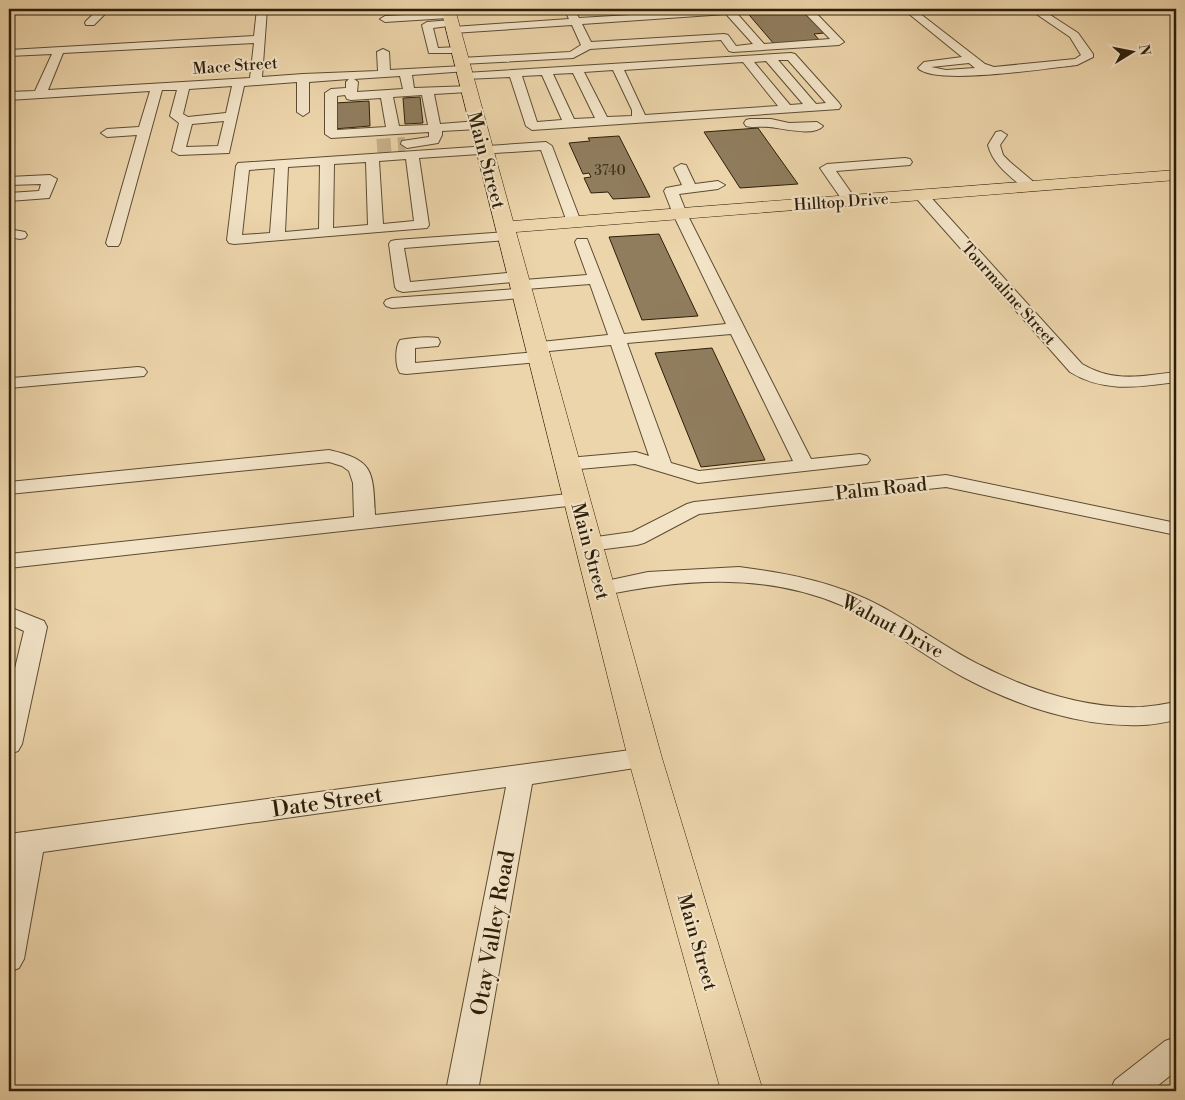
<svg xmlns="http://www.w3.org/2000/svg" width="1185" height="1100" font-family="'Libre Bodoni',serif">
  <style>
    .building { fill: #907d5e; stroke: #2c1e0a }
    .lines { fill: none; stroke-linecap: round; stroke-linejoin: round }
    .minor-tunnel { stroke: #c6b08b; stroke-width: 14; stroke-dasharray: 14 7; stroke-linecap: butt }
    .minor-casing { stroke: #5c4c32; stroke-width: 2 }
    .major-casing { stroke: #2c1e0a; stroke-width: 1 }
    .minor { fill: #f3e4c8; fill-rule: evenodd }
    .major { fill: #edd5ab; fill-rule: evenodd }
    .labels { text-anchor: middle; stroke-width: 4; stroke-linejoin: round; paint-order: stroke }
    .far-number-label { font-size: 14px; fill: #45361f }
    .far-street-label { font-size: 16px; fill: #2c1e0a; stroke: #f3e4c8 }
    .street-label { font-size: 19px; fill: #2c1e0a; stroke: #f3e4c8 }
    .near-street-label { font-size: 22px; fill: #2c1e0a; stroke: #f3e4c8 }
  </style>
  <rect width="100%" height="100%" fill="#edd5ab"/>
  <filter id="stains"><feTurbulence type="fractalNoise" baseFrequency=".004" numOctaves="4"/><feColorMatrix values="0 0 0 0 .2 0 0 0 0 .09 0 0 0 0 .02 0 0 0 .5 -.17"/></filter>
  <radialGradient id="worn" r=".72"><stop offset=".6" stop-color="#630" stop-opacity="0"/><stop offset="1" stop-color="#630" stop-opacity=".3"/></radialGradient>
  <path class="building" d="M744,9h56l24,24 -10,1 7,8 -47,2z
    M420,97l3,26 -18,1 -2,-26z
    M369,101l1,25 -36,3 1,-26z
    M758,128l40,56 -58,4 -36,-56z
    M619,136l31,61 -37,2 -5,-7 -17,1 -7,-15 7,-1 -2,-4 -6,1 -14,-31 21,-2 -2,-3z
    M659,234l39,82 -56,4 -33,-83z
    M712,348l53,112 -64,7 -46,-114z"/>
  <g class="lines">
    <path class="minor-tunnel" d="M377,146l28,-2"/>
    <g class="minor-casing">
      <path id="minor" d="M99,9h11l-16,16h-8l-1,-2 1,-2z
        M257,9h10l-5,68 41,-3 75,-3 -1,-19 6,-3 6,3 1,18 73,-4 6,3 -2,2 -55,4 2,13 58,-2 2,2 -2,2 -4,2 -34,2 6,30 38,-3 6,4 -6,4 -36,2v4l-4,8 -31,5 -6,-4 1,-3 27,-4v-5l-98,6 -6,-4v-41l6,-4 15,-1v-6l3,-3 -40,3v30l-6,4 -6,-4v-30l-53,4 -15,67 -50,2 -7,-4 7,-28 -9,-7 7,-26h-15l-42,153 -2,3h-10l-2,-3 31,-108 -30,2 -6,-4 6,-4 32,-2 11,-36 -141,9v-8l26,-1 17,-37 -43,2v-6l245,-14zM254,43l-4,35 -202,12 15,-37zM400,76l3,13 -46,3 1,-10 -4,-3zM232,86l-6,27 -38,4 -5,-3 6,-25zM345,95l2,4 4,1 30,-2 5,29 -49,3v-34zM422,95l6,30 -29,1 -6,-29zM224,121l-6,25 -32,1 6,-23z
        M564,9h10l5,9 154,-9 31,35 66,-5 -29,-30h11l32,33 -5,3 -106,7 -4,-1 -8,-11 -131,9 -17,9 -112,6 -6,-3 6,-3 109,-6 11,-7 -9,-20 -119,8 -5,-3 5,-3 116,-8zM726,14l27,30 -17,2 -8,-11 -4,-1 -133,8 -9,-18z
        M903,9h11l71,55 9,3 81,-8 6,-4 -11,-18 -41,-28h12l37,24 15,21v3l-16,8c-27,3 -143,21 -159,3l6,-6 38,-5zM969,63l6,5 -29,2 -15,-3z
        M1168,9h8v4l-7,-2z
        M444,13l5,3 -1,2 -63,4 -5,-3 5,-3z
        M452,20l4,1 1,2 -1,2 -23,3 5,20 20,-1 5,3 -5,3h-29l-7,-28 5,-3z
        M791,53l4,1 44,49 2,3 -2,3 -307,21 -6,-4 -16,-49 -45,2 -6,-3 6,-3zM778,60h10l38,43 -10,1zM766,61l37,43 -13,1 -36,-43zM743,62l35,44 -133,9 -21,-45zM613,70l19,40v6l-25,1 -23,-45zM573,73l22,45 -21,1 -21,-45zM542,75l20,45 -25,2 -15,-46z
        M750,119h21l18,4 28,-1 6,4c-9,11 -41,2 -54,1 -8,-1 -16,1 -23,-1l-2,-3 2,-3z
        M1001,131l6,4 -7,10 3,10 7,7 26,22 2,3 -2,3h-10c-15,-13 -33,-25 -38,-45l8,-13z
        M546,142l6,4 29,76 -2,3h-10l-2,-3 -26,-72 -122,8 10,67 -2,3 -193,16 -5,-1 -2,-3 9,-74 2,-3zM406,159l8,62 -31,3 -4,-63zM366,162l2,63 -35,3 1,-64zM320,165l-1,64 -34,3 3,-65zM275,168l-5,65 -28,2 7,-65z
        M905,158l5,1 2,3 -2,3 -74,6 21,30 -2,3h-10l-25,-36 7,-4z
        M681,164l5,1 9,19 23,-3 7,4 -7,4 -39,5 8,20 124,245 49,-5 7,2 3,4 -3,4 -169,19 -63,-19 -67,6 -7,-2 -3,-4 3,-4 7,-2 68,-6 13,4 -38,-111 -72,7 6,1 3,4 -3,4 -6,1 -133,12 -6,-1c-5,-7 -5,-26 0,-33 11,-2 26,-4 38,-2l2,4 -2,4 -23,2v15l122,-11 -6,-1 -3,-4 3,-4 77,-8 -18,-51 -64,5 4,4 -2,3 -6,2 -130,10 -6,-2 -2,-3 2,-3 6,-2 124,-9 -4,-4 2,-3 -111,10 -6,-2 -2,-3 -6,-43 2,-3 5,-1 111,-8 5,1 2,3 -2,3 -5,1 -103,8 6,34 108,-10 6,2 2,3 -2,3 63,-5 -12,-33 2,-3h10l37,95 102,-10 -53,-110 -9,-23 2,-3 16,-3 -8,-17zM731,334l62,127 -94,10 -28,-8 -44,-120z
        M50,175l7,4 -8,19 -40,3v-8l30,-2 2,-7 -32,1v-8z
        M921,191l5,1 156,172c32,19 59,12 94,8v10c-38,5 -72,11 -106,-10l-154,-174 -2,-3 2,-3z
        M9,229l16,3 2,3 -2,3 -5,1 -11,-2z
        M138,367l6,1 3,4 -3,4 -135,12v-10h3z
        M329,450c45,10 44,21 46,65l202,-22 7,2 3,4 -3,4 -7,2 -568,63v-14l345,-37 -1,-34 -4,-12 -7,-5 -13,-4 -320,32v-12z
        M946,475l230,48v12l-230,-48 -247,27 -55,29 -7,2 -48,6 -7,-2 -4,-5 4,-5 50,-7 55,-28 7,-2z
        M739,567c40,5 80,12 118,28 44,18 82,50 125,71 49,25 105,43 160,41 11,-1 23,-3 34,-5v18c-11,2 -22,5 -33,5 -61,3 -125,-19 -178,-47 -42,-22 -79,-54 -124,-73 -78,-33 -160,-26 -241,-9l-8,-2 -3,-5 3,-5 56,-12z
        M9,607l35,14 3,6 -25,117 -4,7 -9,3v-61l15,-62 -15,-7z
        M645,748l9,3 4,7 -4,7 -122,19 -54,307h-32l60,-304 -463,65 -19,107 -5,9 -10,4v-86l6,-31 -6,1v-22z
        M1176,1037v34l-25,20h-41l5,-11 50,-39z"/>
    </g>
    <g class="major-casing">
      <path id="major" d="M441,9h14l58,212 663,-51v10l-660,52 146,526 101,333h-42l-93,-333z"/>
    </g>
    <use href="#minor" class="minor"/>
    <use href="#major" class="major"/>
  </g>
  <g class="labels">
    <g class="far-number-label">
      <text x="610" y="175">3740</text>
    </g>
    <g class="far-street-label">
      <text transform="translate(235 65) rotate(-4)" y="6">Mace Street</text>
      <text transform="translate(841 201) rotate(-4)" y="6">Hilltop Drive</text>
      <text transform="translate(1009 293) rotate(48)" y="6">Tourmaline Street</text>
    </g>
    <g class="street-label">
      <text transform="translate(487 160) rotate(75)" y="7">Main Street</text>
      <text transform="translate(881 488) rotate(-6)" y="7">Palm Road</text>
      <text transform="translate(591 551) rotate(75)" y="7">Main Street</text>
      <text transform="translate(893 626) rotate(28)" y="7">Walnut Drive</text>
      <text transform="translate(698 942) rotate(74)" y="7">Main Street</text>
    </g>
    <g class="near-street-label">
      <text transform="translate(327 801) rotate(-8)" y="8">Date Street</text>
      <text transform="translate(492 933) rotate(-80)" y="8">Otay Valley Road</text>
    </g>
  </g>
  <rect width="1185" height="1100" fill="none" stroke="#edd5ab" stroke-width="30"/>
  <rect x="10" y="10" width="1165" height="1080" fill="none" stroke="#2c1e0a" stroke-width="2.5"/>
  <rect x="15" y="15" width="1155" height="1070" fill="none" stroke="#2c1e0a"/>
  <g transform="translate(1132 52) rotate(80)" stroke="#f3e4c8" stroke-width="4" paint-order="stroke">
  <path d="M0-4L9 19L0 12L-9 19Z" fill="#2c1e0a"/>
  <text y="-8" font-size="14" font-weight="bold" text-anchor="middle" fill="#2c1e0a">N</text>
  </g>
  <rect width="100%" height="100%" filter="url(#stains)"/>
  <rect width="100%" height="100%" fill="url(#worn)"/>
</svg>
